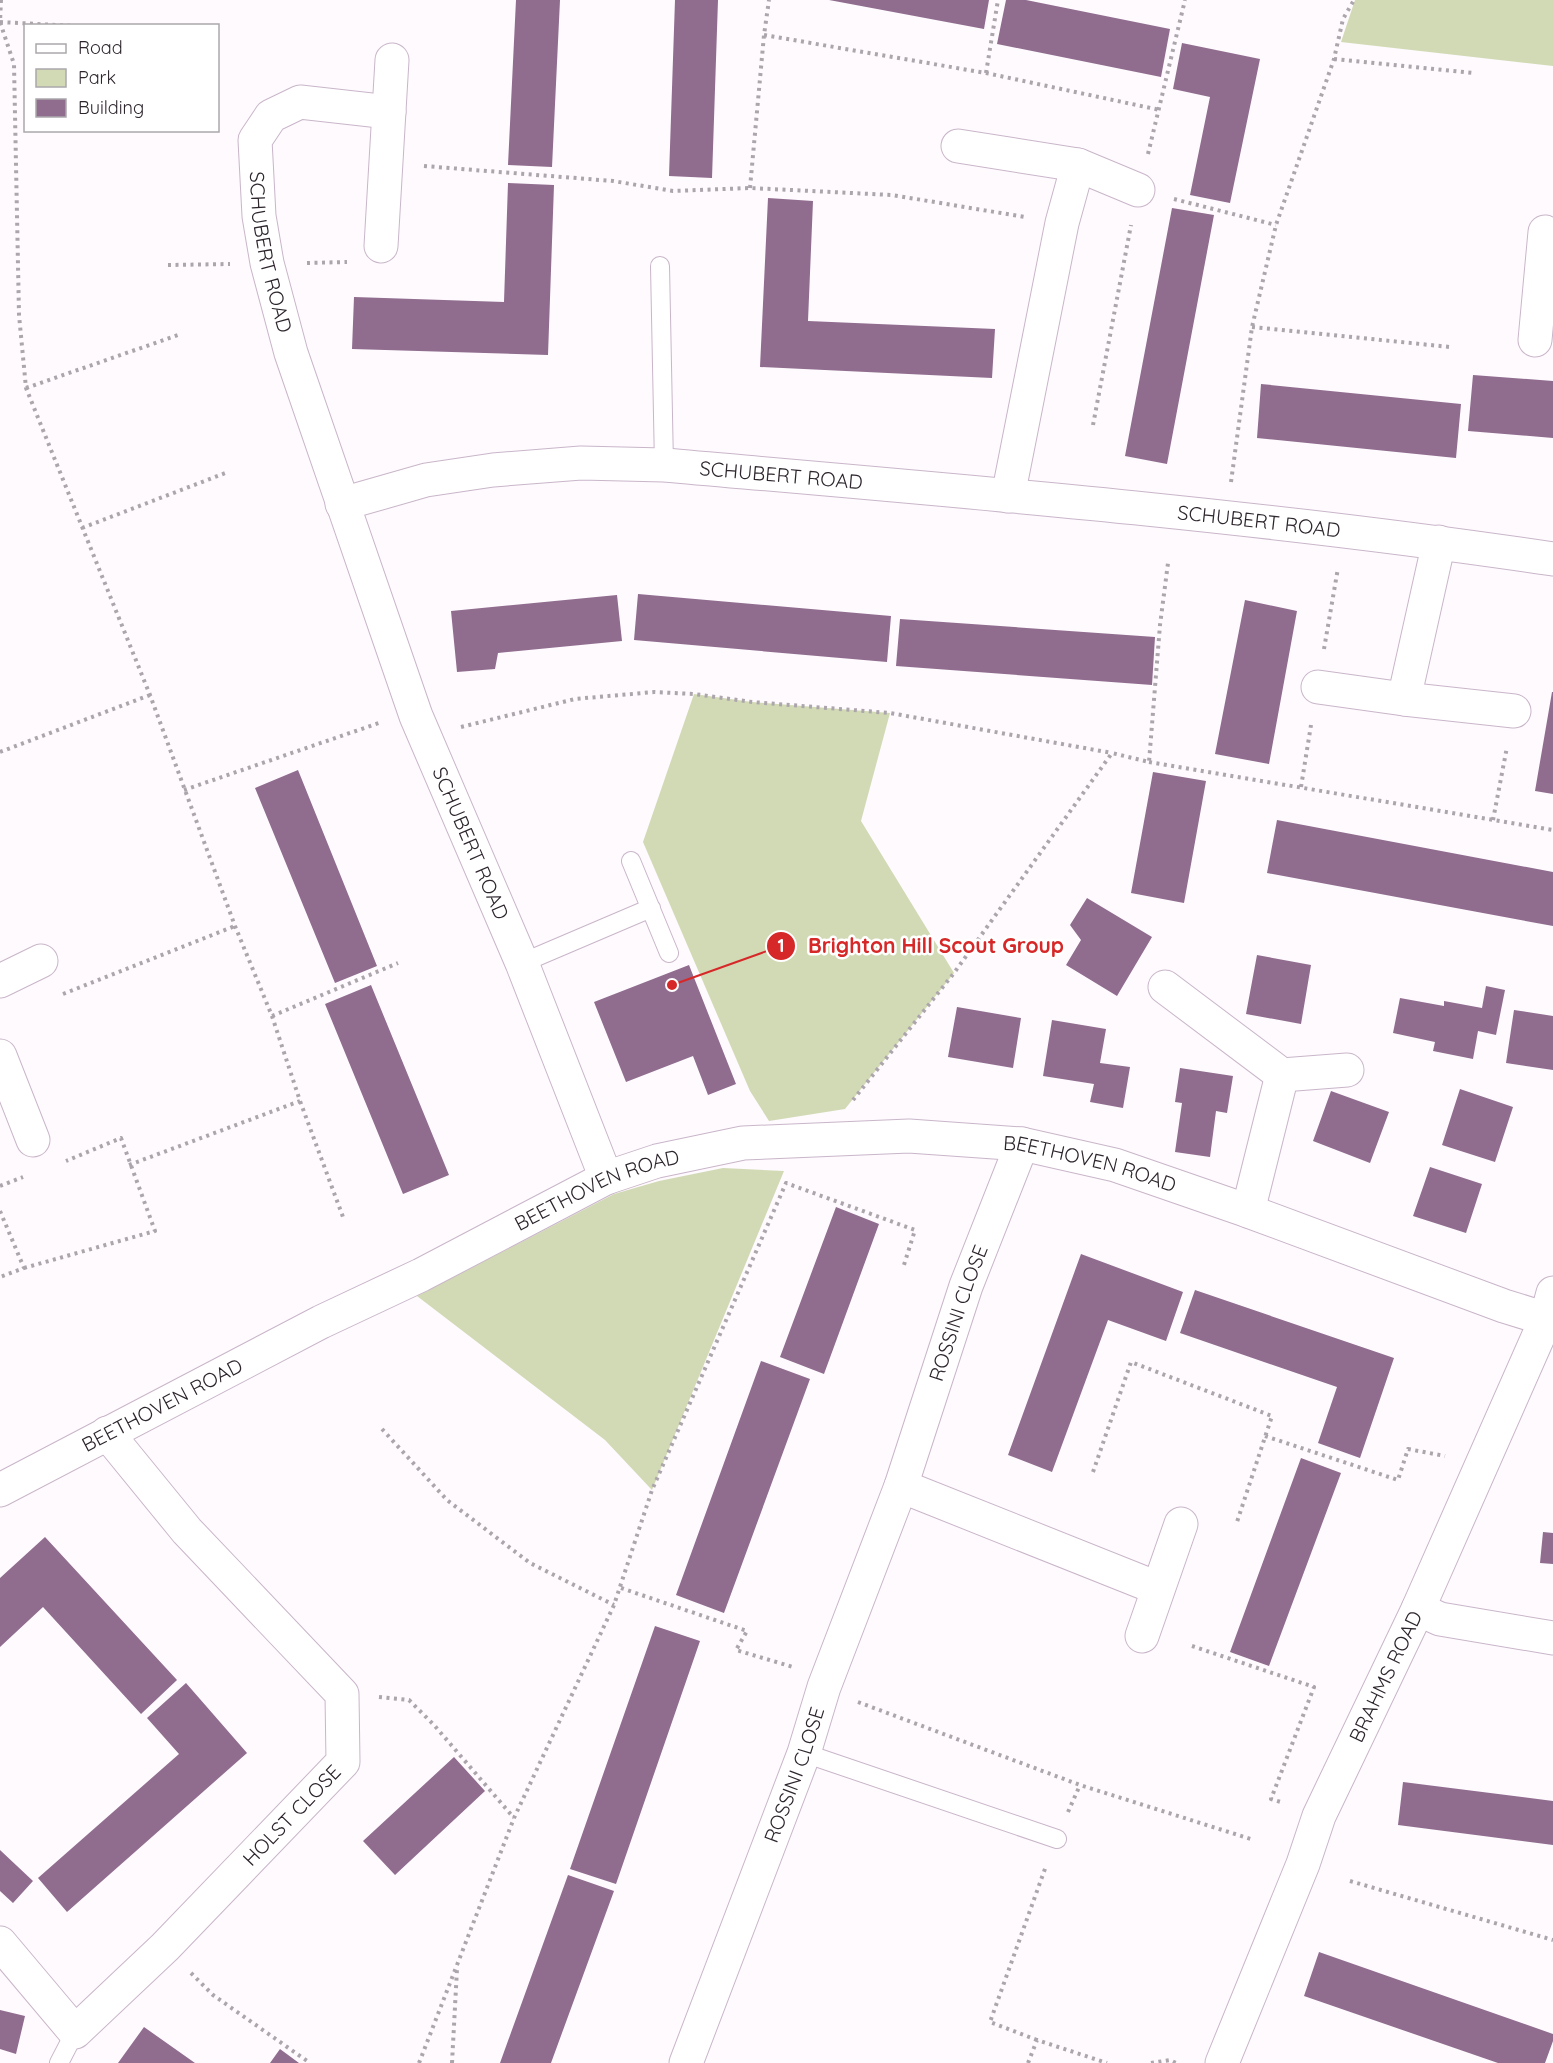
<svg xmlns="http://www.w3.org/2000/svg" width="1553" height="2063" font-family="Quicksand,sans-serif">
  <style>
    .green { fill: #d2dab5 }
    .building { fill: #906c8f }
    .lines { fill: none; stroke-linecap: round; stroke-linejoin: round }
    .lane-casing { stroke: #c9b6c9; stroke-width: 20 }
    .street-casing { stroke: #c9b6c9; stroke-width: 35 }
    .path { stroke: #aca6ac; stroke-width: 4; stroke-dasharray: 3 4.5; stroke-linecap: butt }
    .lane { stroke: #fff; stroke-width: 18 }
    .street { stroke: #fff; stroke-width: 33 }
    .labels { text-anchor: middle; stroke-width: 5; stroke-linejoin: round; paint-order: stroke }
    .street-label { font-size: 20px; fill: #2d262d; stroke: #fff }
    .leader { fill: none; stroke: #d62828; stroke-width: 2 }
    .callout-dot { fill: #d62828; stroke: #fff; stroke-width: 2 }
    .mark-label { font-size: 18px; text-anchor: middle; font-weight: bold; fill: #fff }
    .callout-label { font-size: 21px; text-anchor: middle; font-weight: bold; fill: #d62828; stroke: #fff; stroke-width: 5; stroke-linejoin: round; paint-order: stroke }
  </style>
  <rect width="100%" height="100%" fill="#fefafe"/>
  <path class="green" d="M1355,0h198v66l-212,-24z
    M694,694l58,8 138,11 -29,108 93,152 -109,136 -76,12 -19,-30 -107,-249z
    M723,1168l61,3 -132,319 -47,-50 -188,-144 197,-102 45,-13z"/>
  <path class="building" d="M516,0h44l-8,167 -44,-2z
    M675,0h43l-6,178 -43,-2z
    M829,0h160l-5,29z
    M1006,0h20l144,29 -9,48 -164,-33z
    M1182,43l78,16 -30,144 -40,-8 20,-98 -37,-8z
    M508,183l46,2 -6,170 -196,-6 2,-52 150,5z
    M768,198l45,3 -5,120 187,8 -3,49 -232,-11z
    M1172,208l42,7 -47,249 -42,-8z
    M1473,375l80,6v57l-85,-7z
    M1261,384l200,20 -5,54 -199,-20z
    M638,594l253,22 -4,46 -253,-22z
    M617,595l5,46 -124,12 -3,16 -38,3 -6,-61z
    M1245,600l52,11 -28,153 -54,-10z
    M900,619l255,18 -3,48 -256,-19z
    M1552,692h1v102l-18,-3z
    M298,770l79,196 -42,17 -80,-195z
    M1153,772l53,9 -22,122 -53,-10z
    M1277,820l276,52v54l-286,-53z
    M1087,898l65,39 -35,59 -51,-31 15,-25 -11,-15z
    M1257,955l54,10 -10,59 -55,-10z
    M689,965l47,119 -28,11 -15,-39 -67,26 -32,-80z
    M371,985l78,190 -46,19 -78,-190z
    M1486,986l19,4 -9,45 -18,-4 -5,28 -40,-8 2,-9 -42,-9 7,-35 44,8v-5l38,7z
    M957,1007l64,11 -8,50 -65,-11z
    M1514,1010l39,6v54l-47,-7z
    M1052,1020l54,9 -6,34 30,4 -7,41 -33,-6 4,-18 -51,-8z
    M1180,1068l53,8 -6,37 -11,-2 -6,46 -35,-5 7,-49 -7,-1z
    M1460,1089l53,18 -18,55 -53,-17z
    M1331,1091l58,21 -19,51 -57,-22z
    M1430,1167l52,17 -16,49 -53,-17z
    M836,1207l43,17 -55,150 -44,-17z
    M1081,1254l102,38 -17,49 -58,-21 -56,152 -44,-17z
    M1195,1290l199,68 -34,100 -42,-15 19,-56 -157,-54z
    M761,1361l49,18 -86,234 -48,-18z
    M1301,1458l40,15 -72,193 -39,-14z
    M1543,1532l10,1v31l-13,-1z
    M45,1537l132,143 -36,34 -98,-107 -43,40v-69z
    M655,1626l45,15 -84,243 -46,-15z
    M186,1683l61,70 -180,159 -29,-34 141,-124 -32,-36z
    M454,1757l31,34 -90,84 -32,-34z
    M1403,1782l150,19v44l-155,-20z
    M0,1850l33,31 -20,22 -13,-12z
    M568,1875l46,16 -63,172h-51z
    M1319,1952l234,82v7l-8,22h-47l-194,-67z
    M0,2010l25,6 -9,38 -16,-5z
    M144,2027l51,36h-77z
    M280,2049l19,14h-29z"/>
  <g class="lines">
    <g class="lane-casing">
      <path id="lane" d="M660,266l4,199
        M631,861l38,92
        M522,963l129,-55
        M804,1753l253,86
        M59,2063l16,-31"/>
    </g>
    <g class="street-casing">
      <g id="street">
        <path id="s1" d="M389,112l-89,-10 -29,14 -16,24 4,76 8,47 24,90 125,363 106,247 84,215"/>
        <path d="M958,146l120,19 60,25"/>
        <path d="M381,246l11,-186"/>
        <path d="M1535,340l10,-108"/>
        <path d="M1008,496l54,-273 16,-58"/>
        <path id="s2" d="M342,504l84,-24 67,-10 88,-7 83,2c297,26 594,50 889,94"/>
        <path d="M1318,687l86,12 110,12"/>
        <path d="M1404,699l35,-157"/>
        <path d="M0,981l41,-20"/>
        <path d="M1165,987l117,88 65,-5"/>
        <path d="M0,1056l33,84"/>
        <path d="M1248,1211l34,-136"/>
        <path d="M901,1486l256,102"/>
        <path id="s3" d="M0,1490l321,-168 100,-47 185,-97 51,-17 86,-18 166,-7 113,8 93,21 133,46 256,95 42,13"/>
        <path d="M1418,1609l22,10 113,19"/>
        <path d="M1142,1636l39,-112"/>
        <path id="s4" d="M0,1943l75,89 90,-85 178,-185 -1,-68 -155,-163 -80,-98"/>
        <path id="s5" d="M686,2063l118,-310 20,-66 77,-201 65,-200 56,-142"/>
        <path id="s6" d="M1222,2063l81,-199 16,-48 99,-207 128,-290 7,-26"/>
      </g>
    </g>
    <path class="path" d="M1,0l-1,22 14,42 5,251 7,73 124,307 85,231 37,90 28,85 43,116
      M0,22l75,4
      M764,35l222,38 174,37
      M1334,59l139,14
      M986,73l12,-73
      M1148,154l37,-154
      M424,166l189,15 60,10 77,-3 142,7 133,22
      M750,188l14,-153 5,-35
      M1174,199l102,26
      M307,263l40,-1
      M168,265l62,-1
      M1252,327l198,20
      M26,388l155,-54
      M1093,425l38,-200
      M1231,482l21,-155 24,-102 58,-166 9,-40 11,-19
      M82,528l146,-56
      M1324,649l14,-81
      M461,727l114,-28 79,-7 40,2 58,8 138,11 222,40
      M0,752l150,-57
      M1149,762l404,68
      M1301,787l10,-62
      M184,790l195,-67
      M1493,820l14,-73
      M63,994l172,-68
      M272,1016l126,-53
      M853,1100l101,-127 158,-220 37,9 11,-137 8,-62
      M129,1165l171,-64
      M0,1186l23,-9
      M0,1211l24,57 -24,9
      M24,1268l131,-37 -34,-93 -55,23
      M382,1429l65,71 83,63 84,42
      M1265,1436l133,44 10,-31 37,7
      M1093,1472l38,-110 141,54 -36,109
      M621,1588l126,43 -11,19 57,17
      M1192,1646l122,41 -43,112 13,4
      M379,1697l30,3 25,25 80,93
      M858,1702l222,83 174,55
      M1068,1812l12,-27
      M1350,1881l203,59
      M191,1973l22,22 97,68
      M1037,2040l-47,-18 56,-156
      M419,2063l95,-245 100,-213 38,-115 134,-307 129,47 -12,38
      M452,2063l5,-94
      M1028,2063l9,-23 70,23
      M1151,2063l19,-3 6,3"/>
    <use href="#lane" class="lane"/>
    <use href="#street" class="street"/>
  </g>
  <g class="labels">
    <g class="street-label">
      <text dy="7" stroke="none"><textPath href="#s1" startOffset="264">SCHUBERT ROAD</textPath></text>
      <text dy="7" stroke="none"><textPath href="#s2" startOffset="444">SCHUBERT ROAD</textPath></text>
      <text dy="7" stroke="none"><textPath href="#s2" startOffset="924">SCHUBERT ROAD</textPath></text>
      <text dy="7" stroke="none"><textPath href="#s1" startOffset="890">SCHUBERT ROAD</textPath></text>
      <text dy="7" stroke="none"><textPath href="#s3" startOffset="1173">BEETHOVEN ROAD</textPath></text>
      <text dy="7" stroke="none"><textPath href="#s3" startOffset="669">BEETHOVEN ROAD</textPath></text>
      <text dy="7" stroke="none"><textPath href="#s5" startOffset="798">ROSSINI CLOSE</textPath></text>
      <text dy="7" stroke="none"><textPath href="#s3" startOffset="183">BEETHOVEN ROAD</textPath></text>
      <text dy="7" stroke="none"><textPath href="#s6" startOffset="420">BRAHMS ROAD</textPath></text>
      <text dy="7" stroke="none"><textPath href="#s5" startOffset="308">ROSSINI CLOSE</textPath></text>
      <text dy="7" stroke="none"><textPath href="#s4" startOffset="423">HOLST CLOSE</textPath></text>
    </g>
  </g>
  <path class="leader" d="M672 985L781 946"/>
  <g class="callout-dot">
    <circle cx="672" cy="985" r="6"/>
    <circle cx="781" cy="946" r="15"/>
  </g>
  <g class="mark-label">
    <text x="781" y="952">1</text>
  </g>
  <g class="callout-label">
    <text x="936" y="953">Brighton Hill Scout Group</text>
  </g>
  <rect x="24" y="24" width="195" height="108" fill="#ffffff" stroke="#aba8ab" stroke-width="1.5"/>
  <rect x="36" y="44" width="30" height="9" fill="#ffffff" stroke="#aba8ab" stroke-width="1.5"/>
  <text x="78" y="54" font-size="18" fill="#2d262d">Road</text>
  <rect x="36" y="69" width="30" height="18" fill="#d2dab5" stroke="#aba8ab" stroke-width="1.5"/>
  <text x="78" y="84" font-size="18" fill="#2d262d">Park</text>
  <rect x="36" y="99" width="30" height="18" fill="#906c8f" stroke="#aba8ab" stroke-width="1.5"/>
  <text x="78" y="114" font-size="18" fill="#2d262d">Building</text>
</svg>
